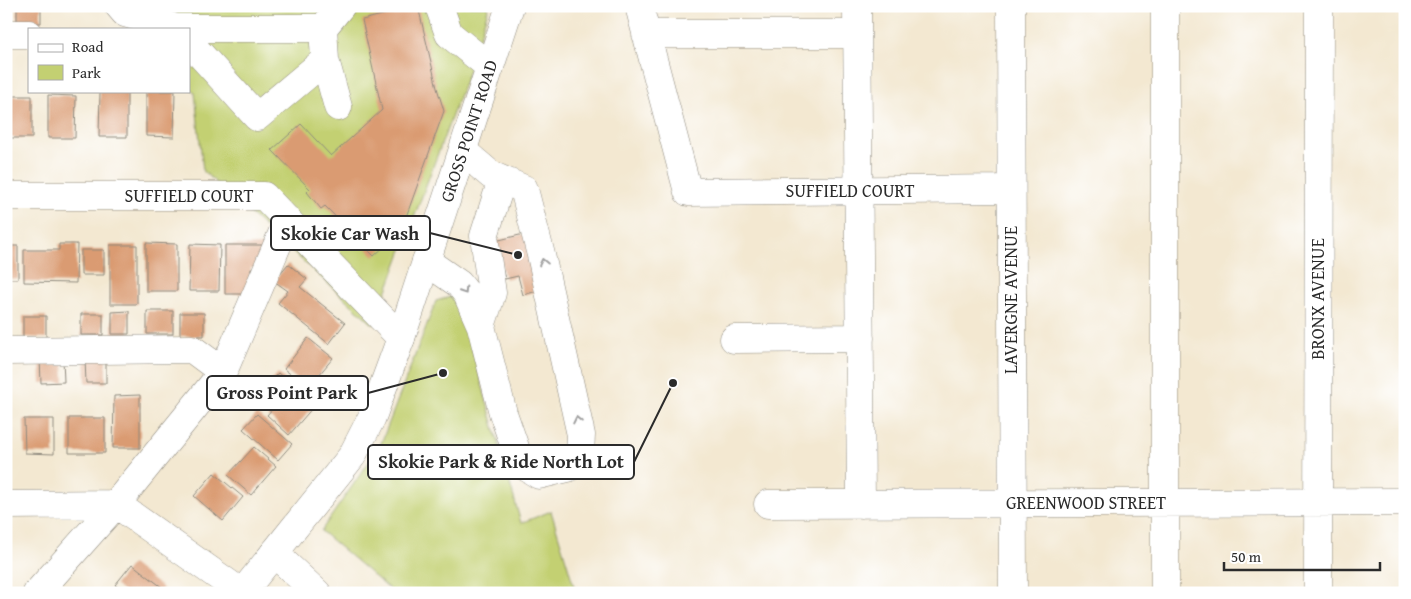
<svg xmlns="http://www.w3.org/2000/svg" width="1411" height="599" font-family="'Gentium Book Plus',serif">
  <style>
    .green { fill: #c3d072; stroke: #777e4e }
    .building { fill: #da9b72 }
    .lines { fill: none; stroke-linecap: round; stroke-linejoin: round }
    .minor-casing { stroke: #8f8a7e; stroke-width: 29 }
    .major-casing { stroke: #8f8a7e; stroke-width: 29 }
    .minor { stroke: #fff; stroke-width: 28 }
    .major { stroke: #fff; stroke-width: 28 }
    .oneway { stroke: #a0a0a0 }
    .labels { text-anchor: middle; stroke-width: 4.5; stroke-linejoin: round; paint-order: stroke }
    .street-label { font-size: 18px; fill: #2b2b2b; stroke: #fff }
    .leader { fill: none; stroke: #2b2b2b; stroke-width: 2 }
    .callout-dot { fill: #2b2b2b; stroke: #fff; stroke-width: 2 }
    .callout { fill: #fff; stroke: #2b2b2b; stroke-width: 2 }
    .callout-label { font-size: 19px; text-anchor: middle; font-weight: bold; fill: #2b2b2b }
  </style>
  <rect width="100%" height="100%" fill="#fff"/>
  <filter id="ink" filterUnits="userSpaceOnUse"><feTurbulence type="fractalNoise" baseFrequency=".02" numOctaves="2"/><feDisplacementMap in="SourceGraphic" scale="10" xChannelSelector="R" yChannelSelector="G"/><feConvolveMatrix kernelMatrix="1 2 1 2 8 2 1 2 1" color-interpolation-filters="sRGB"/></filter>
  <filter id="wash" filterUnits="userSpaceOnUse"><feTurbulence type="fractalNoise" baseFrequency=".0096" numOctaves="4" result="noise"/><feDisplacementMap in="SourceGraphic" scale="20" xChannelSelector="R" yChannelSelector="G"/><feGaussianBlur stdDeviation="1.12" result="paint"/><feColorMatrix in="noise" values="0 0 0 0 0 0 0 0 0 0 0 0 0 0 0 0 0 1.4 0 .05"/><feComposite in="paint" operator="in"/></filter>
  <g filter="url(#wash)">
    <rect width="100%" height="100%" fill="#f3e8d1"/>
    <path class="green" d="M118,6h371l-17,56 -98,263 -171,-154 -8,-78 -6,-6v-58z
      M457,295l64,228 30,-12 25,82h-182l-73,-62 59,-85 56,-145z"/>
    <g id="blocks">
      <path class="building" d="M17,6h24v17h-24z
        M418,6l19,82 7,23 -43,120 -27,25 -49,-50 -4,3 -14,-17 3,-3 -38,-39 29,-26 30,32 51,-46 -20,-90z
        M100,91h27v46h-28z
        M146,91h29l-1,46 -28,-1z
        M48,95l28,1 -1,42h-27z
        M6,96h26v42h-26z
        M532,232l9,58 -18,5 -5,-19 -13,3 -10,-38z
        M146,243l31,1v47h-31z
        M59,244h18l-1,39 -52,-1v-32h35z
        M190,244l30,1 -1,46h-30z
        M110,245h27v59h-27z
        M225,245h39v23h-13v26h-26z
        M6,246h12v33h-12z
        M81,250h23v25h-23z
        M288,264l19,15 -7,8 45,36 -16,21 -51,-41 10,-12 -14,-10z
        M129,311v23h-17v-22z
        M147,311h26v23h-26z
        M180,313h24v23h-24z
        M81,314h22v21h-22z
        M23,316h23v22l-23,-1z
        M308,338l25,20 -25,30 -24,-19z
        M40,358h23l1,24 -23,1z
        M85,359h21v24h-20z
        M278,373l36,33 -25,29 -22,-20 14,-16 -15,-13z
        M140,395v53h-27l1,-52z
        M257,414l35,30 -14,16 -35,-31z
        M69,418h36v35h-36z
        M24,419h30v35l-29,-1z
        M254,447l22,19 -25,29 -23,-20z
        M214,473l29,24 -20,24 -29,-25z
        M132,564l31,24 -4,5h-34l-10,-8z"/>
    </g>
  </g>
  <g filter="url(#ink)">
    <use href="#blocks" fill-opacity="0" stroke="#8f8a7e" stroke-width="1"/>
    <g class="lines">
      <g class="minor-casing">
        <path id="minor" d="M119,6l6,7 51,15h147l18,-22
          M439,6l10,28 41,33
          M639,6l49,186 323,-3
          M857,6l4,498
          M1011,6l2,587
          M6,34h23
          M646,34h211
          M189,42l68,75 68,-57 -2,-32
          M325,60l13,47
          M6,196h258l137,142
          M426,261l33,23 8,10 14,32 22,87 15,43 8,11 13,8 29,-7 12,-15 1,-18 -40,-180 -17,-66 -33,-14 -28,-24
          M481,326l11,-33 -8,-57 18,-56
          M734,339l126,-1
          M6,351l186,-2 31,23
          M768,504l637,-2
          M6,505l110,-1 126,89
          M274,553l43,40
          M37,593l79,-89 107,-132 65,-152
          M1165,593v-587
          M1318,593l1,-587"/>
      </g>
      <g class="major-casing">
        <path id="major" d="M242,593l110,-137 20,-39 29,-79 109,-332"/>
      </g>
      <use href="#minor" class="minor"/>
      <use href="#major" class="major"/>
    </g>
    <defs><path id="oneway-chevron" d="M-2-3.5L2.5 0L-2 3.5" fill="none" stroke-width="1.6" stroke-linecap="round" stroke-linejoin="round" transform="scale(1.25)"/></defs>
    <g class="oneway">
      <use href="#oneway-chevron" transform="translate(543 262) rotate(-102)"/>
      <use href="#oneway-chevron" transform="translate(464 291) rotate(57)"/>
      <use href="#oneway-chevron" transform="translate(577 420) rotate(-102)"/>
    </g>
  </g>
  <g class="labels">
    <g class="street-label">
      <text transform="translate(469 131) rotate(-72)" y="6">GROSS POINT ROAD</text>
      <text x="850" y="197">SUFFIELD COURT</text>
      <text x="189" y="202">SUFFIELD COURT</text>
      <text transform="translate(1318 299) rotate(-90)" y="6">BRONX AVENUE</text>
      <text transform="translate(1011 300) rotate(-90)" y="6">LAVERGNE AVENUE</text>
      <text x="1086" y="509">GREENWOOD STREET</text>
    </g>
  </g>
  <path class="leader" d="M518 255L430 233M443 373L368 393M673 383L634 462"/>
  <g class="callout-dot">
    <circle cx="518" cy="255" r="5"/>
    <circle cx="443" cy="373" r="5"/>
    <circle cx="673" cy="383" r="5"/>
  </g>
  <g class="callout">
    <rect x="271" y="216" width="159" height="34" rx="5"/>
    <rect x="207" y="376" width="161" height="34" rx="5"/>
    <rect x="368" y="445" width="266" height="34" rx="5"/>
  </g>
  <g class="callout-label">
    <text x="350" y="240">Skokie Car Wash</text>
    <text x="287" y="399">Gross Point Park</text>
    <text x="501" y="468">Skokie Park &amp; Ride North Lot</text>
  </g>
  <rect width="1411" height="599" fill="none" stroke="#fff" stroke-width="25"/>
  <rect x="28" y="28" width="162" height="65" fill="#ffffff" stroke="#aaaaaa"/>
  <rect x="38" y="44" width="25" height="8" fill="#ffffff" stroke="#aaaaaa"/>
  <text x="72" y="52" font-size="15" fill="#2b2b2b">Road</text>
  <rect x="38" y="65" width="25" height="15" fill="#c3d072" stroke="#aaaaaa"/>
  <text x="72" y="78" font-size="15" fill="#2b2b2b">Park</text>
  <path d="M1224 562v8h156v-8" fill="none" stroke="#2b2b2b" stroke-width="2.5"/>
  <text x="1231" y="562" font-size="15" fill="#2b2b2b" stroke="#ffffff" stroke-width="4" paint-order="stroke">50 m</text>
</svg>
